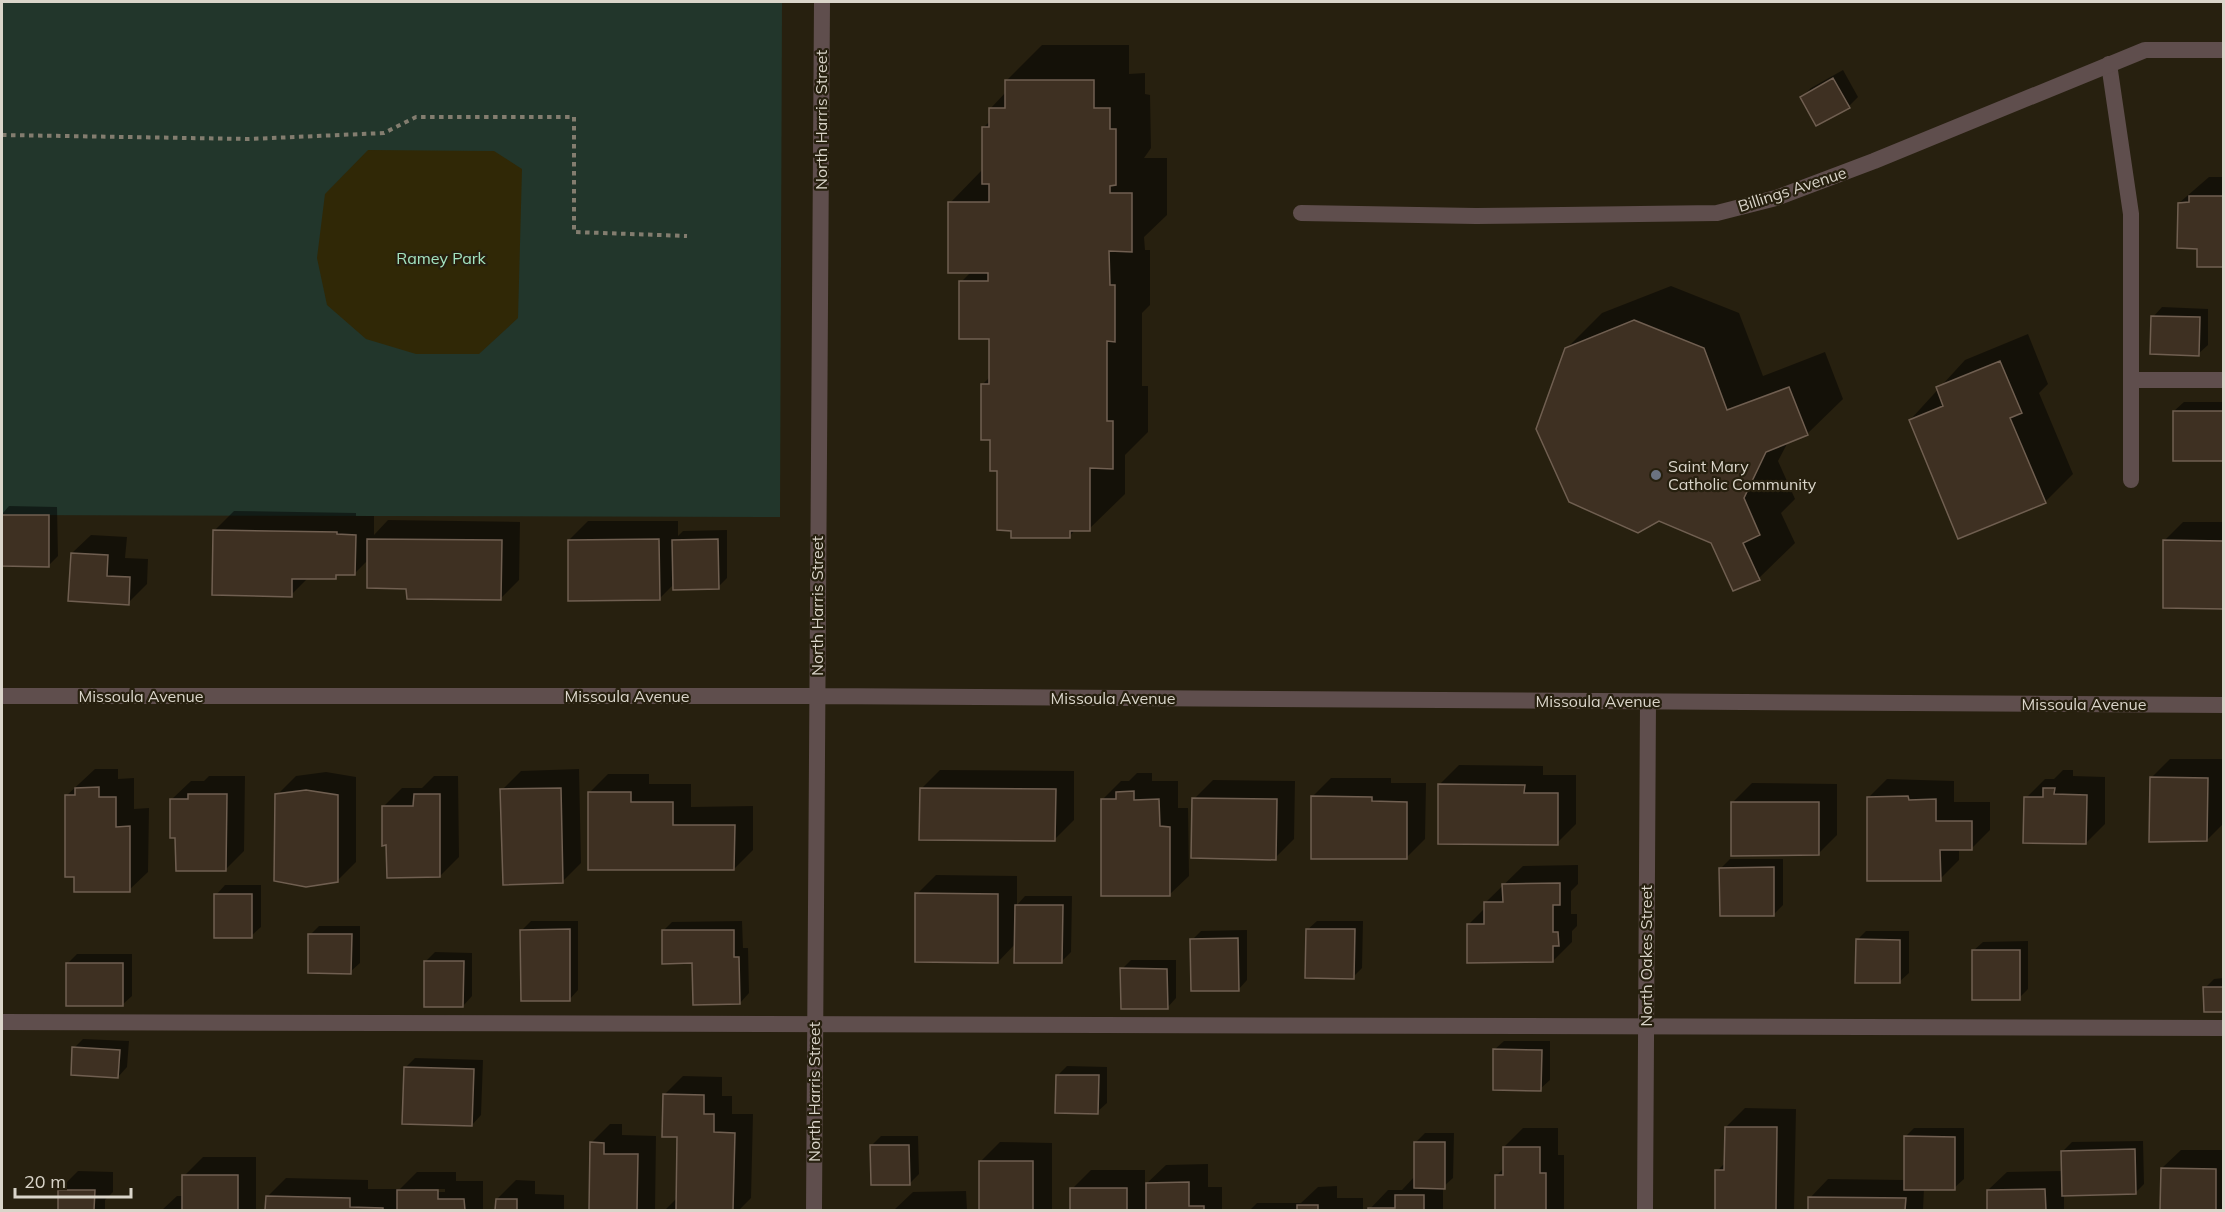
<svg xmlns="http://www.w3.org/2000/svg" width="2225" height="1212" font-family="Mulish,sans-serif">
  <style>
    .green { fill: #22362b }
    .sand { fill: #302806 }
    .shadow { fill: #0007; fill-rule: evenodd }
    .building { fill: #3e3022; stroke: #705f51; stroke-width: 1.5 }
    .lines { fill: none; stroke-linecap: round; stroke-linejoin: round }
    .path { stroke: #837d6f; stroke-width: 4; stroke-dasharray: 4.5 4.5; stroke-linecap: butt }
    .service { stroke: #5f4e4d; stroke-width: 16 }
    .minor { stroke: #5f4e4d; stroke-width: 16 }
    .worship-dot { fill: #6b7280; stroke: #27200f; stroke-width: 2 }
    .labels { text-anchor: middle; stroke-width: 4.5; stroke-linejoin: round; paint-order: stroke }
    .street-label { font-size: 16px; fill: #dad5ca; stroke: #27200f }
    .park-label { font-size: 16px; fill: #a4e4c1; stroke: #27200f }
    .poi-label { font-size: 16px; fill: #dad5ca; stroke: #27200f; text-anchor: start }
  </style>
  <rect width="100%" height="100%" fill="#27200f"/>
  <path class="green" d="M2,2h780l-2,515 -778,-2z"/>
  <path class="sand" d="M368,150l126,1 28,18 -4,149 -39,36h-63l-50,-15 -39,-34 -10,-47 8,-64z"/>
  <path class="shadow" d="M1042,45h87v29l16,-1v21l5,1 1,53 -7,10h23v57l-23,22 1,13h5v55l-8,8v73h6v46l-23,23v39l-36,35h-13l-7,8 -57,-8 -30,-144 8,-8v-39l-29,-56 10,-10 -21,-69 33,-34v-41l7,-7v-12l16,-17v-11z
    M1843,70l15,27 -9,9 -47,-9 9,-9z
    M2209,177h15v88l-26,-18 -19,-44z
    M1671,286l68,27 24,63 62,-24 18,47 -36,35 -19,8 -10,19 17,38 -14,14 14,30 -36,35 -47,-36 -146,-193 36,-36z
    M2162,307l46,2v36l-10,9 -45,-37z
    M2028,334l20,50 -9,9 34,81 -28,28 -135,-82 55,-60z
    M2184,402h40v58l-50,-49z
    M9,506l48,1 1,49 -9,9h-47v-51z
    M234,511l122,2v3h18v19l14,-15 132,2 -1,58 -19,19 -92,-12 -39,-28 -15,15 -45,3 -18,18 -76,-65z
    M588,521h90v15l5,-5 44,-1v48l-9,9 -44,-3 -15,15 -90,-59z
    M2183,522h41l-2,85 -57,-67z
    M91,535l36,2 -2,21 23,1 -1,25 -19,19 -56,-50z
    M2170,759h54v64l-17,17 -56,-62z
    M1459,765l84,1v9h33v49l-19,19 -117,-59z
    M95,769h23v10l16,-1v31l15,-1 -1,64 -19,18 -63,-94z
    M579,769l2,94 -19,19 -60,-92 19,-19z
    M940,770l134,1v49l-19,19 -134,-50z
    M2063,770h10v6l32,1v47l-19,19 -60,-45 19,-19h9z
    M326,772l30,5v85l-19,19 -60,-86 19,-19z
    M1137,773h15v8h26v27h10l1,68 -19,18 -68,-94 19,-19h8z
    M608,774h41v10h42v23l62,-1v44l-19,19 -145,-76z
    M209,776h36l-1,75 -19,19 -48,-33 -5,-38 19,-18h13z
    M434,776h24l1,81 -19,19 -57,-69 19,-19h20z
    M1331,778h60v5h35l-1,56 -18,18 -95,-60z
    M1887,779l67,2v21h36v28l-19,19h-12v11l-19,19 -72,-81z
    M1213,780l82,1 -1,58 -19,19 -81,-59z
    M1752,783l85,1v51l-19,19 -85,-52z
    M1730,859h53v46l-9,9 -53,-46z
    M1578,865v19l-7,7v23h6v12l-5,5v11l-19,19 -84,-37 16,-16v-5l38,-37z
    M936,875l81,1v29l8,-9h47l-1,56 -9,9 -46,-18 -18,19 -81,-68z
    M225,885h36v42l-10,9 -35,-41z
    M531,921h47v69l-9,10 -47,-70z
    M742,921l1,27h5l1,45 -9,10 -77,-72 9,-9z
    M1317,921h46l-1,47 -9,9 -46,-47z
    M319,926h41v37l-10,9 -40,-37z
    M1247,930v50l-9,10 -46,-50 9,-9z
    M1866,931h43v42l-10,9 -42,-42z
    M2028,941v48l-9,9 -46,-47 10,-9z
    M435,952l37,1v43l-9,10 -37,-45z
    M77,954h55v42l-10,9 -54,-42z
    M1131,960h45v38l-9,10 -45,-39z
    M2224,978v32l-19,-22 9,-9z
    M83,1039l46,2 -2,26 -9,10 -44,-29z
    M1504,1041h46v39l-10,9 -46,-39z
    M415,1058l68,2 -2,55 -9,10 -67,-57z
    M1067,1066l40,1v36l-10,9 -39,-37z
    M683,1076l39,1v19h10v18h21l-2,84 -12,12h-74l13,-13 1,-61 -15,-41z
    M1745,1108l51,1 -2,101h-78l1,-39 9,-9v-35z
    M610,1124h12v11l34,1 -1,74h-65l1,-67z
    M1523,1128h35v27h6v55h-68l1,-35 7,-7v-21z
    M1914,1128h50v51l-10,9h-30l-1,22h-114l1,-12 18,-19 77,1v-43z
    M1425,1133h29l-1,45 -10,9v23h-74l19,-20h14l13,-14v-33z
    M881,1136h37l1,38 -10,10 -37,-39z
    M2143,1141l1,43 -9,9 -71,1v16h-75l-1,-20 19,-18 56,-1v-20l9,-9z
    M1000,1142l52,1v67h-72l1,-49z
    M2181,1150h43v60h-62v-42z
    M203,1157h53v53h-94l15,-14h7v-20z
    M1208,1164v23h14v23h-150v-21l19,-19h54v15l21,-20z
    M78,1171l35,1v20l-8,8v10h-46v-20z
    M417,1172h39v9h27v29h-216v-13l19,-19 82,2v9h32zM415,1189h30v3h-30z
    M516,1180l19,1v13l29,1v15h-67v-11z
    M1337,1186v12h26v12h-113l7,-7h44l17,-16z
    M966,1191l1,19h-73l19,-18z"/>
  <path class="building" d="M1833,78l17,30 -34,18 -16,-29z
    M1005,80h89v28h16v21h6v56l-6,1v7h22v59l-23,-1 1,34h5v57l-8,-1v80h6v48l-23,-1v63h-20v7h-59v-7l-14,-1v-59h-7v-31h-9v-56h8v-45h-30v-58h29v-8h-40v-71h41v-18h-7v-57h7v-19h16z
    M2189,196h35v71h-27v-18l-20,-1 1,-45 11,-1z
    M2151,316l49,1 -1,39 -49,-2z
    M1634,320l70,28 23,62 62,-23 19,48 -42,17 -22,46 16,37 -17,8 17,37 -27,11 -22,-48 -52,-22 -21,12 -69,-31 -33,-73 29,-81z
    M2000,361l22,52 -12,5 36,85 -88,36 -49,-119 34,-14 -7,-19z
    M2173,411h51v50h-51z
    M2,515h47v52l-47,-1z
    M213,530l124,2v2l19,1 -1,40h-19v4h-44v18l-80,-2z
    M367,539l135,1 -1,60 -94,-1 -1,-10 -39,-1z
    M659,539l1,61 -92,1v-61z
    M718,539l1,50 -46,1 -1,-50z
    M2163,540l60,1v68l-60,-1z
    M71,553l37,2 -1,21 23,1 -1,28 -61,-4z
    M2150,777l58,1 -1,63 -58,1z
    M1438,784l87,1 -1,8h34v52l-120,-1z
    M99,787v10h17v30l14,-1v66h-56v-15h-9v-82h10v-7z
    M561,788l2,95 -60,2 -3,-96z
    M920,788l136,1 -1,52 -136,-1z
    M2043,788h12l-1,6 33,1 -1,49 -63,-1 1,-46h19z
    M306,790l32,5v87l-32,5 -32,-6 1,-87z
    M1134,791v9l25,-1 1,27 10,1v69h-69v-97h15v-7z
    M588,792h43v10h42v23h62l-1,45h-146z
    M188,794h39l-1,77h-50l-1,-33h-5v-39h18z
    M414,794h26v83l-53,1 -1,-33 -4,1v-40h31z
    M1311,796l61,1v4l35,1v57h-96z
    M1908,796l1,4 27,-1v22h36v29h-32l1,31h-74v-84z
    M1192,798l85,1 -1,61 -85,-2z
    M1731,802h88v53l-88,1z
    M1774,867v49h-54l-1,-48z
    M1560,883v22h-7v27h5l1,14h-6v16l-86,1v-39h17v-22h19l-1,-18z
    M915,893l83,1v69l-83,-1z
    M214,894h38v44h-38z
    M1015,905h48l-1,58h-48z
    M570,929v72h-49l-1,-71z
    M1306,929h49l-1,50 -49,-1z
    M662,930h72v27h5l1,47 -47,1 -1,-42 -30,1z
    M308,934h44l-1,40 -43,-1z
    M1238,938l1,53h-48l-1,-52z
    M1856,939l44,1v43h-45z
    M1972,950h48v50h-48z
    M424,961h40l-1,46h-39z
    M66,963h57v43h-57z
    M1120,968l47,1 1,40h-47z
    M2203,987h21v25h-20z
    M72,1047l48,3 -2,28 -47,-3z
    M1493,1049l49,1 -1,41 -48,-1z
    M404,1067l70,2 -2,57 -70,-2z
    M1056,1075h43l-1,39 -43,-1z
    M663,1094l41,1v19h10v18l21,1 -2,77h-57l1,-73h-15z
    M1725,1127h52l-1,83h-61v-40h9z
    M1904,1136l51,1v53h-51z
    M590,1142l14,1v11h34l-1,56h-48z
    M1414,1142h31v47l-31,-1z
    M870,1145h39l1,40h-39z
    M1503,1147h37v26h6v37h-51v-35h8z
    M2135,1149l1,45 -74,2 -1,-45z
    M979,1161h54v49h-54z
    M2161,1168l55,1v41h-56z
    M182,1175h56v35h-56z
    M1189,1182v24h15v4h-58v-27z
    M1070,1188h57v22h-57z
    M2045,1189l1,21h-59v-20z
    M58,1190h37l-1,20h-36z
    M397,1190h41v9h26l1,11h-68z
    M1395,1195h29v15h-56v-2h27z
    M266,1196l84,2v9l33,1v2h-118z
    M1808,1197l98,1 -1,12h-97z
    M496,1199h21v11h-22z
    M1297,1205h21v5h-21z"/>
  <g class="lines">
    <path class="path" d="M2,135l247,4 135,-6 32,-16h158v115l113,4"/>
    <path class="service" d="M2109,64l22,150v266
      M2131,380h93
      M2,1022l2222,6"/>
    <path class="minor" d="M1301,213l175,3 241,-3 59,-15 98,-37 271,-111h79
      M2,696h815l1407,9
      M814,1210l8,-1208
      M1645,1210l3,-508"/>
  </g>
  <circle class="worship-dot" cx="1656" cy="475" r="6"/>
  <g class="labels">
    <g class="street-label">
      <text transform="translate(821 120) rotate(-90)" y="6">North Harris Street</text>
      <text transform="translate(1792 189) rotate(-18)" y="6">Billings Avenue</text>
      <text transform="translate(817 606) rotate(-90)" y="6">North Harris Street</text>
      <text x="141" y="702">Missoula Avenue</text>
      <text x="627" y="702">Missoula Avenue</text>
      <text x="1113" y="704">Missoula Avenue</text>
      <text x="1598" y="707">Missoula Avenue</text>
      <text x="2084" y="710">Missoula Avenue</text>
      <text transform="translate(1646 956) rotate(-90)" y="6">North Oakes Street</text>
      <text transform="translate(814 1092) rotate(-90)" y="6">North Harris Street</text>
    </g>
    <g class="park-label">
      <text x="441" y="264">Ramey Park</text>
    </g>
    <g class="poi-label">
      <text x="1668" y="472">Saint Mary<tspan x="1668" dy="18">Catholic Community</tspan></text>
    </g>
  </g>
  <rect width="2225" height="1212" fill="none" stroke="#dad5ca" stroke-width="6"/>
  <path d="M15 1188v9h116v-9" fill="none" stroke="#dad5ca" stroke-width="3"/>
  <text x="24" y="1188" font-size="18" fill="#dad5ca" stroke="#27200f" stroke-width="4.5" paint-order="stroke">20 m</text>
</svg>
